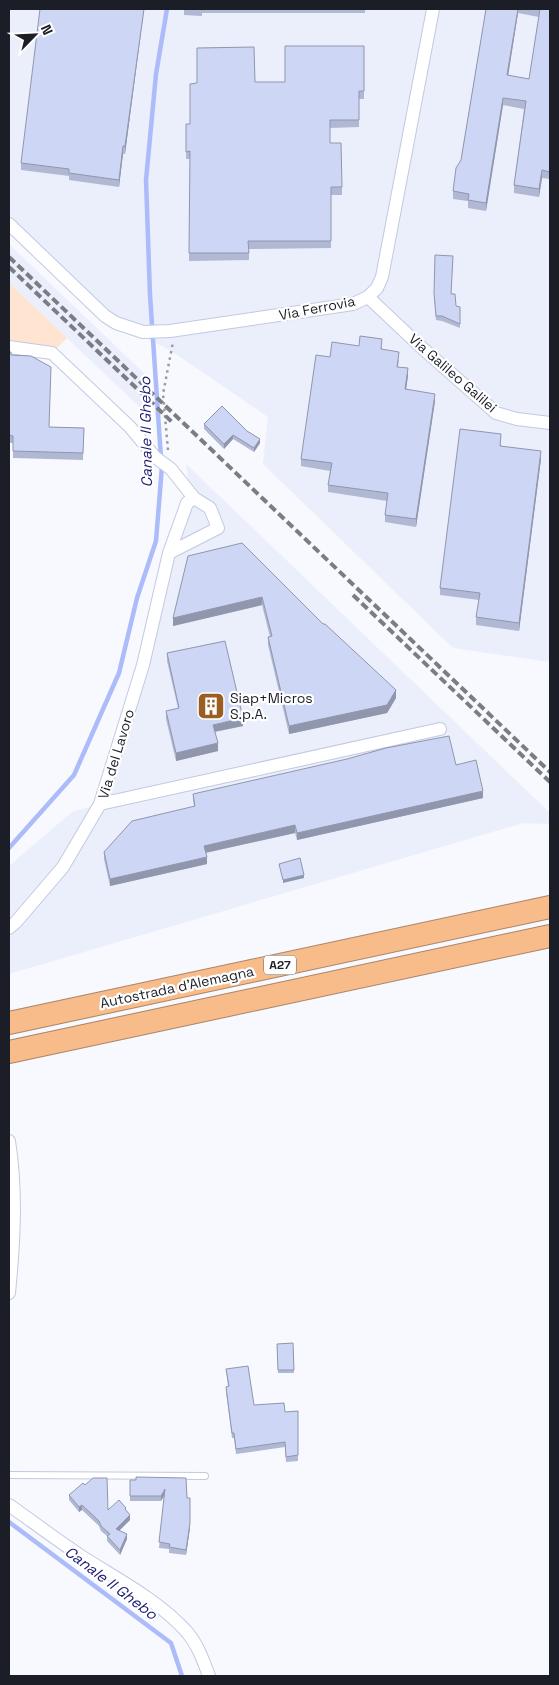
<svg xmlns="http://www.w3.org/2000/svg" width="559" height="1685" font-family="'Space Grotesk',sans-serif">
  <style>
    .built { fill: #ebeefb }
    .green { fill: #ffe5d1 }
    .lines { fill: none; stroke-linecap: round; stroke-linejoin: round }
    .stream { stroke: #acbbf9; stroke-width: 4.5 }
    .lane-casing { stroke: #c2c9e1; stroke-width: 8 }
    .street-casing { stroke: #c2c9e1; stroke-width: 14 }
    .highway-casing { stroke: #ab8467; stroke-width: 24 }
    .path { stroke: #989aa1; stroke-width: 2.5; stroke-dasharray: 2.5 4; stroke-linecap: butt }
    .lane { stroke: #fff; stroke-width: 6 }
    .street { stroke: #fff; stroke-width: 12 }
    .highway { stroke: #f8bb8a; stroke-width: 22 }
    .rail { stroke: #7b7d84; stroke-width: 4; stroke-dasharray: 8 4; stroke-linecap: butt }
    .wall { fill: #b1b8d4; fill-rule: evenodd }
    .shaded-wall { fill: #9096ac }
    .building { fill: #ced6f6; stroke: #9096ac }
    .labels { text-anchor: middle; stroke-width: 4.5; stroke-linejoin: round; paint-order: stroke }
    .shield { fill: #fff; stroke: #606268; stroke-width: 1 }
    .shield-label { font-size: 12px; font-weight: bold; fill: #1c1e27 }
    .street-label { font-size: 14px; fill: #1c1e27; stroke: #fff }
    .poi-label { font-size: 14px; fill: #1c1e27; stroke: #fff; text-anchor: start }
    .water-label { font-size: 15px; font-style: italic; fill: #1b1b71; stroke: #fff }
  </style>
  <rect width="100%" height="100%" fill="#f7f9fe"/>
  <path class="built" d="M9,9h541v653l-97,-14 -190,-184 5,-47 -95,-65 -68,-36 -96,-92z
    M9,244l140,134 2,40 -142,-135z
    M186,464l364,349v11l-27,-1 -514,151v-108l63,-54 28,-8 90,-308z"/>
  <path class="green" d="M9,283l58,55 -15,15 -43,-6z"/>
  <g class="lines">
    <path class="stream" d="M161,458l-11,-163 -4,-115 10,-106 11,-65
      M9,848l65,-73 45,-102 18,-75 19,-57 6,-75
      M9,1522l162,121 11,33"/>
    <g class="lane-casing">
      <path id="lane" d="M9,1475l196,1"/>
    </g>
    <g class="street-casing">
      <path id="street" d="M9,224l96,92 11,7 27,9 27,-1 183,-27 15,-7 9,-9 5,-11 51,-268
        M368,297l52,49 76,67 21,6 33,4
        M9,347l43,6 78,74 25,30 16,12 23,29
        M100,804l340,-75
        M9,928l7,-6 47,-55 37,-63 43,-139 26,-112 18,-50 7,-5 16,10 8,20 -49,25
        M9,1141c8,50 5,101 0,152
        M9,1505c24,17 48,35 72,51 36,23 77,44 106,76 11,13 16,28 22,44"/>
    </g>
    <g class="highway-casing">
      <path id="highway" d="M9,1023l541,-116
        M9,1052l541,-116"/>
    </g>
    <path class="path" d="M168,450l-5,-56 10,-52"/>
    <use href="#lane" class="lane"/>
    <use href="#street" class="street"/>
    <use href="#highway" class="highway"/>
    <path class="rail" d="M9,257l541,515
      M9,267l163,155
      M353,595l197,187"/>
  </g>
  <path class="wall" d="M144,9l-19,145h-2l-4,33 -50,-7v-4l-48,-6v-7z
    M184,9h181v4h-163v3l-18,-1z
    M486,9h64v170l-8,-1 -3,19 -25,-4v-8l10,-76 -21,-4 -17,106 -18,-3v-7l-15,-2v-8l8,-31zM518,13l21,4 -10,62 -21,-4z
    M364,46v53h-5v28l-29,1v15l12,44v8h-11v53l-82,1v11l-60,1 1,-102h-4v-35h4l65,-42h30z
    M451,294l5,12 4,1v21l-18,-7 -6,-1 -2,-23z
    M359,346l23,1v2l17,11 -1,7 10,9 -2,13 29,12 -19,126 -31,-5v-7l2,-14 -59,-9v-7l2,-14 -29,-5v-7z
    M9,352l40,75 35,1 -1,32 -70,-2v-15h-4z
    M204,424l43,7 13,12 -6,9 -21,-13 -9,10 -20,-20z
    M501,442v4l40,13 -22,172 -43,-6v-8l3,-17 -39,-5v-7z
    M242,543l154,155 -9,15 -98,21 -21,-89v-8h2l-8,-32 -89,21z
    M167,653l76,73 -28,6 3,19 -42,10 -10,-42v-8l12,-3 -11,-47z
    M456,765l27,33 -186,42 -2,-7 -89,20 1,11 -97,22 -6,-27v-7l90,-46 -1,-5v-7z
    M293,1343l1,30h-16l-1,-29z
    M226,1369l28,36 31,7 13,-1v50l-12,1 -1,-15 -49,7 -2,-16h-2l-6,-46v-5l2,-1z
    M130,1480l57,18 3,30 -4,27 -17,-2v-4l-10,-1 5,-52 -3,5h-31z
    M69,1495l39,15 18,1 4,9 -11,10 8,9 -7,16 -13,-14v-5l-6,-5 -2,-5 -17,-16 -3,2 -10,-12z"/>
  <path class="shaded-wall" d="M144,9l-19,145v-8z
    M518,9v4l-11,70v-8z
    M503,98v7l-17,106v-8z
    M123,146v8l-4,33v-7z
    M542,170v8l-3,19v-8z
    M408,368v8l-3,21v-8z
    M435,394v7l-19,126v-8z
    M233,435v4l-9,10v-5z
    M260,439v4l-6,9v-4z
    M541,451v8l-22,172v-8z
    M262,597v8l-89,21v-8z
    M396,690v8l-9,15 -98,21v-8z
    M243,718v8l-30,6v-7z
    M218,743v8l-42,10v-8z
    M483,791v7l-186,42v-7z
    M295,825v8l-91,20v-7z
    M207,857v7l-97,22v-7z
    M304,875v3l-21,5v-3z
    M165,1489v5l-4,7v-5z
    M82,1505v5l-3,2v-5z
    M130,1515v5l-14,14v-5z
    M190,1523v5l-4,27v-5z
    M127,1534v5l-7,16v-5z"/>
  <path class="building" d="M40,9h104l-19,137h-2l-4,34 -50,-7v-4l-48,-6z
    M486,9h32l-11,66 22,4 11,-70h-2h12v163l-8,-2 -3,19 -25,-4 12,-84 -23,-3 -17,105 -18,-3 1,-6 -16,-3 3,-23 5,-8z
    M285,46h79v45h-5v29h-29v23h11l1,44h-11v54h-83l1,12h-60l1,-102 -4,1v-28h4v-40l7,-1v-35l57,-1 1,35h30z
    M435,255l18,1 -2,38h4l1,12 4,1v17l-18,-8h-6l-2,-23z
    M360,336l22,3 -1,10 18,3 -2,15 11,1 -3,21 30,5 -19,125 -31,-4 3,-22 -60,-8 4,-22 -31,-4 15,-104 14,2 2,-15 27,4z
    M9,352h2v3l20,1 20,11 -2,60 35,1 -1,25 -70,-2v-15l-4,-1z
    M222,406l25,25 13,8 -6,9 -21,-13 -9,9 -20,-20z
    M460,429l41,5 -1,12 41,5 -22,172 -43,-6 4,-24 -40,-5z
    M242,543l81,81h2l71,66 -9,15 -98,21 -21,-89 4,-1 -10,-39 -89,21 15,-62z
    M225,641l18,77 -30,7 5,18 -42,10 -10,-42 13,-3 -12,-55z
    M449,736l7,29 20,-5 7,31 -186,42 -2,-8 -91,21 3,11 -97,22 -6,-27 28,-31 63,-15 -2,-12 154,-35 39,-11z
    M300,858l4,17 -21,5 -4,-16z
    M293,1343l1,27h-16l-1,-26z
    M248,1366l6,39 30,-2 1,9 13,-1v44l-12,2 -1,-15 -49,7 -2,-16h-2l-6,-46 3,-1 -3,-17z
    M136,1477l50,1 1,20h3v25l-4,27 -17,-3 1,-3 -11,-2 6,-53 -4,7h-31v-16h6z
    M93,1478h14l1,32 11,-10 7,8 -1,1 5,6 -14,14 11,5 -7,16 -13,-14 3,-2 -9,-8 -2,-5 -17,-16 -3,2 -10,-12 14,-12 2,2z"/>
  <defs>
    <g id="building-square" transform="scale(1.4375)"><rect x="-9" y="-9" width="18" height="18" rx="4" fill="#9a5d22" stroke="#fff"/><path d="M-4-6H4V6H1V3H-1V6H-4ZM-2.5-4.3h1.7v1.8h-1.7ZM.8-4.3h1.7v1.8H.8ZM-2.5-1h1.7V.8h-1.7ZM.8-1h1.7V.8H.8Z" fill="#fff"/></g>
  </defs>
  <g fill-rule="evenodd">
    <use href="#building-square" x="211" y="706"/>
  </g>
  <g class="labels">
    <rect class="shield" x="264" y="955.5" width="32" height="19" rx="4"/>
    <g class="shield-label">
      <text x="280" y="969">A27</text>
    </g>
    <g class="street-label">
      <text transform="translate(317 308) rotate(-11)" y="5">Via Ferrovia</text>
      <text transform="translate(453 373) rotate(41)" y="5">Via Galileo Galilei</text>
      <text transform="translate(116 754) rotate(-73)" y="5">Via del Lavoro</text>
      <text transform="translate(177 987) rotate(-12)" y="5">Autostrada d'Alemagna</text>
    </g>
    <g class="poi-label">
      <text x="230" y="703">Siap+Micros<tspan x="230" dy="16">S.p.A.</tspan></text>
    </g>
    <g class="water-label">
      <text transform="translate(146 432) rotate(-91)" y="5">Canale Il Ghebo</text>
      <text transform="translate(111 1583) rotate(37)" y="5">Canale Il Ghebo</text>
    </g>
  </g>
  <rect width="559" height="1685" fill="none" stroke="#1c1e27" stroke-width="20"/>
  <g transform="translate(35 35) rotate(66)" stroke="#ffffff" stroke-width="4" paint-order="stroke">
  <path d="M0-4L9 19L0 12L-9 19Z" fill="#1c1e27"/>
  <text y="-8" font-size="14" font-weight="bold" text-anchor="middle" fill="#1c1e27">N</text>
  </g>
</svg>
